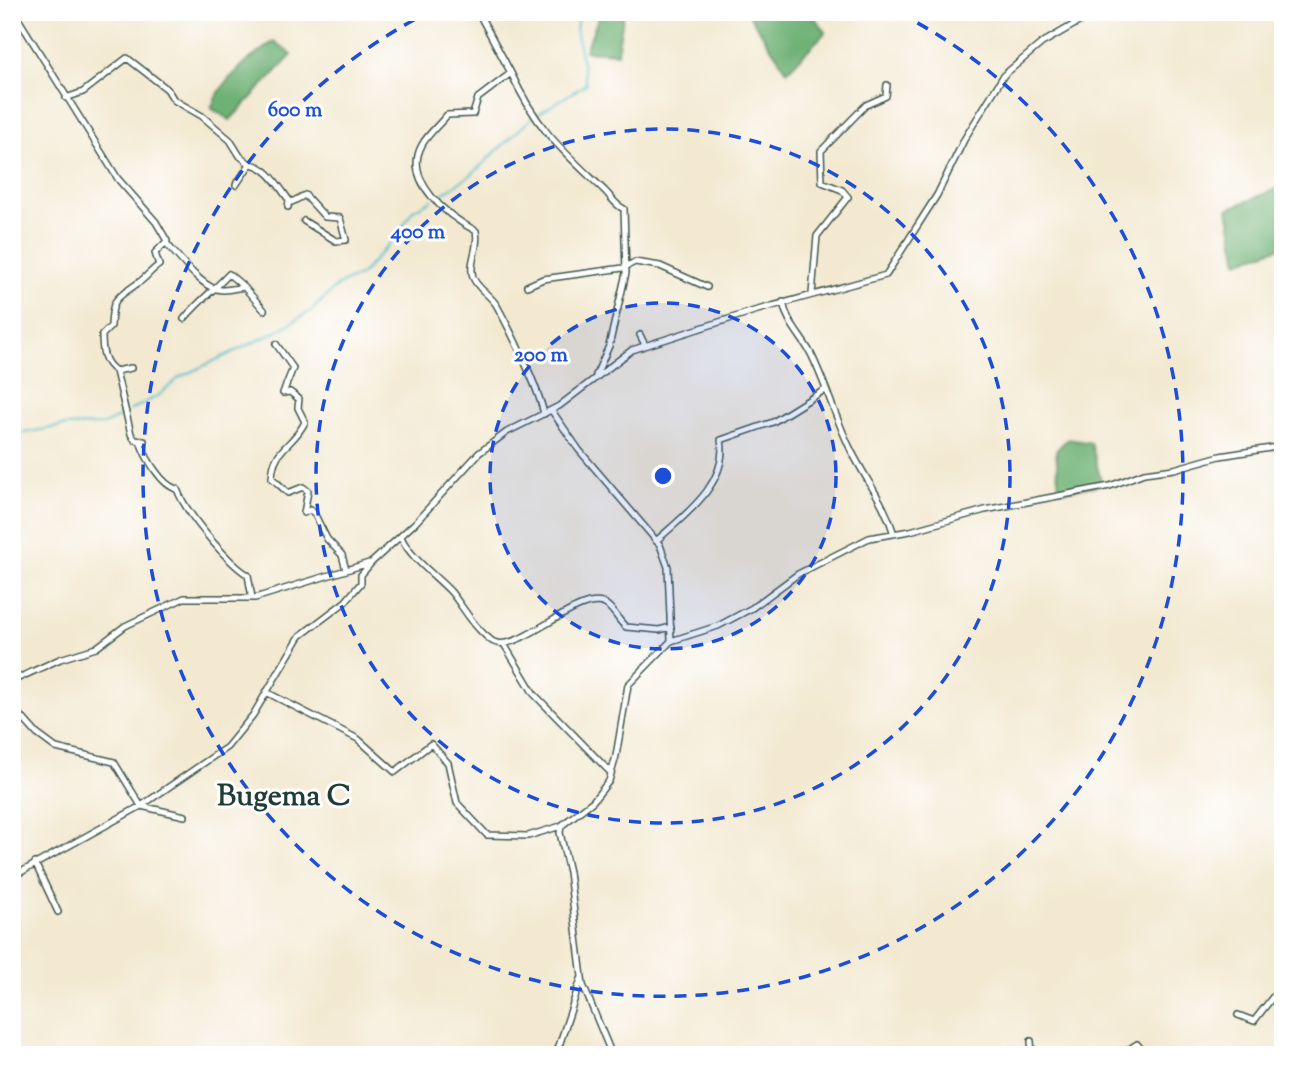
<svg xmlns="http://www.w3.org/2000/svg" width="1295" height="1067" font-family="'Sorts Mill Goudy',serif">
  <style>
    .forest { fill: #6eb175; stroke: #467754; stroke-width: 2 }
    .lines { fill: none; stroke-linecap: round; stroke-linejoin: round }
    .stream { stroke: #4dbac8; stroke-width: 2 }
    .minor-casing { stroke: #3f574c; stroke-width: 8 }
    .minor { stroke: #fff; stroke-width: 5 }
    .ring { fill: none; stroke: #1d4ed8; stroke-width: 3.5; stroke-dasharray: 12 9 }
    .labels { text-anchor: middle; stroke-width: 6; stroke-linejoin: round; paint-order: stroke }
    .quarter-label { font-size: 30px; font-weight: bold; fill: #1f3d34; stroke: #fff }
    .centre { fill: #1d4ed8; stroke: #fff; stroke-width: 3.5 }
    .ring-label { font-size: 21px; text-anchor: middle; font-weight: bold; fill: #1d4ed8; stroke: #fff; stroke-width: 6; stroke-linejoin: round; paint-order: stroke }
  </style>
  <rect width="100%" height="100%" fill="#fff"/>
  <filter id="ink" filterUnits="userSpaceOnUse"><feTurbulence type="fractalNoise" baseFrequency=".0143" numOctaves="2"/><feDisplacementMap in="SourceGraphic" scale="14" xChannelSelector="R" yChannelSelector="G"/><feConvolveMatrix kernelMatrix="1 2 1 2 8 2 1 2 1" color-interpolation-filters="sRGB"/></filter>
  <filter id="wash" filterUnits="userSpaceOnUse"><feTurbulence type="fractalNoise" baseFrequency=".00686" numOctaves="4" result="noise"/><feDisplacementMap in="SourceGraphic" scale="28" xChannelSelector="R" yChannelSelector="G"/><feGaussianBlur stdDeviation="1.57" result="paint"/><feColorMatrix in="noise" values="0 0 0 0 0 0 0 0 0 0 0 0 0 0 0 0 0 1.4 0 .05"/><feComposite in="paint" operator="in"/></filter>
  <g filter="url(#wash)">
    <rect width="100%" height="100%" fill="#f3e9d1"/>
    <path class="forest" d="M596,12h28l-7,41 -32,-2c4,-14 11,-22 14,-37z
      M747,12h63l16,20 -39,39z
      M274,41l18,14 -62,65 -19,-12c11,-29 38,-49 63,-67z
      M1283,186v60l-45,16 -10,-53z
      M1068,439l23,4 11,42 -39,6 -4,-3 -3,-38z"/>
    <g class="lines">
      <path class="stream" d="M437,197l34,-22 62,-58 53,-33 -10,-55 3,-17
        M129,411l29,-15 22,-19 96,-45 35,-21 27,-26 23,-10 37,-41 15,-24 19,-10
        M12,435l51,-9 40,-1 21,-11"/>
    </g>
  </g>
  <g filter="url(#ink)">
    <g class="lines">
      <g class="minor-casing">
        <path id="minor" d="M14,12l104,167 38,43 11,19 -12,12 4,12c-9,6 -13,13 -21,18 -22,16 -26,14 -27,43l-9,9c0,14 1,28 14,36
          M478,12l33,61 -33,25 -5,16 -26,1c-7,9 -20,20 -25,30 -20,36 27,72 54,86 4,16 -8,32 -3,46 3,11 18,18 24,29 14,25 41,81 47,108
          M511,73c27,58 50,76 94,118 7,7 10,14 19,18l2,64 -17,73 -13,29
          M66,98l17,-6 44,-34 40,31 7,11 28,16 28,24 10,16 10,8 -14,21 1,-3
          M250,164c18,2 29,23 39,36l-1,7
          M289,200l3,2 13,-7 20,22 15,1 6,22 -10,1 -32,-20
          M166,243c12,13 34,42 50,46 9,3 19,-1 28,-2l-15,-13c-15,16 -32,29 -45,45
          M527,286l16,-7 80,-11 12,-6 25,4 47,21
          M244,287l20,23
          M812,294l5,-58 31,-39 -6,-7 -20,-8 -1,-31 45,-46 20,-9 1,-11
          M783,302c4,23 21,36 30,56 14,30 23,61 37,90 15,31 34,53 44,86
          M640,335l5,10
          M276,344l17,24 -10,25 7,-1 9,7 -1,9 7,14c-12,25 -32,25 -33,56l16,15 15,-6 5,4 -4,22 6,-3 4,3 13,26 15,16 4,15
          M131,368l-15,3 15,63 4,6 9,1 -3,3c5,14 21,42 36,45 8,23 50,73 71,86l4,23
          M552,411l27,39 81,95 8,22 3,74 -43,44 -12,71 -7,25 -16,20 -32,25 -1,7 9,39 14,113 29,70
          M401,537c10,22 34,38 50,55 13,16 23,36 41,49 24,16 85,-50 113,-37 9,5 13,17 21,23l33,3 12,-3
          M656,541c29,-26 73,-58 65,-101l52,-18 53,-33
          M671,641l47,-15 34,-18 46,-34 71,-36 41,-7 75,-21 125,-24 34,-13 30,-4 46,-13 63,-10
          M504,644l30,50 77,79
          M12,681l48,-22 36,-11 29,-22 59,-28h71l114,-35
          M266,692l92,47 37,33 36,-28 17,19 9,40 30,32 41,1 33,-10
          M12,706l25,28 19,14 58,14 27,44 44,10
          M35,863l23,49
          M12,877l129,-71 86,-59 26,-32 47,-79 45,-34 16,-19v-8l11,-13 43,-39 64,-70 28,-21 52,-26 73,-56 122,-39 132,-36 51,-80 28,-57 39,-63 38,-32 54,-31
          M1238,1015l16,6 29,-37
          M1031,1041l1,14
          M556,1055l25,-76
          M1120,1055l17,-11 9,11"/>
      </g>
      <use href="#minor" class="minor"/>
    </g>
  </g>
  <circle cx="663" cy="476" r="173" fill="#1d4ed8" fill-opacity=".12"/>
  <g class="ring">
    <circle cx="663" cy="476" r="173"/>
    <circle cx="663" cy="476" r="347"/>
    <path d="M899 13A520 520 0 1 1 427 13"/>
  </g>
  <g class="labels">
    <g class="quarter-label">
      <text x="284" y="805">Bugema C</text>
    </g>
  </g>
  <circle cx="663" cy="476" r="10" class="centre"/>
  <g class="ring-label">
    <text x="295" y="116">600 m</text>
    <text x="418" y="238">400 m</text>
    <text x="541" y="361">200 m</text>
  </g>
  <rect width="1295" height="1067" fill="none" stroke="#fff" stroke-width="42"/>
</svg>
